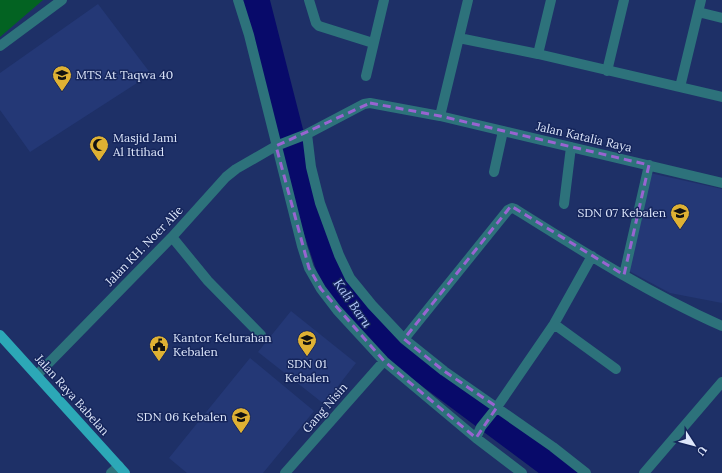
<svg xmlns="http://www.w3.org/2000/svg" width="722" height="473" font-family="Lora,serif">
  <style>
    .built { fill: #243876 }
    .green { fill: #036322 }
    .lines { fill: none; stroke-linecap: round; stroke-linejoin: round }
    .river { stroke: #080a6a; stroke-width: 29 }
    .street { stroke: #2d727b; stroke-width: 10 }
    .primary { stroke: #2ca8b7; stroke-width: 10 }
    .marked { fill: none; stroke: #9864d1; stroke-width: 3; stroke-dasharray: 8 5; stroke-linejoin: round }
    .labels { text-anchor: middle; stroke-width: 3; stroke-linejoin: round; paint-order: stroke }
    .poi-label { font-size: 12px; fill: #dde6fa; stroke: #15255b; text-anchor: start }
    .street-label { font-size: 12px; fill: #dde6fa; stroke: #15255b }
    .water-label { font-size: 13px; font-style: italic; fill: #b3c8fa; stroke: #15255b }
  </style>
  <rect width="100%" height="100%" fill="#1e3067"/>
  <path class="built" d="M98,4l53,70 -121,78 -30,-42v-37z
    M650,173l72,16v114l-52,-10 -41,-22z
    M291,311l65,52 -32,41 -66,-52z
    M250,358l64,53 -51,62h-76l-18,-15z"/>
  <path class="green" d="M0,0h43l-43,37z"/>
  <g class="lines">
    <path class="river" d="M255,0l45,176 33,99 38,55 192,143"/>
    <path class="street" d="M238,0l11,35 53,211 7,22 12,21 16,21 47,51 92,77 46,35
      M309,0l7,23 3,3 54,17
      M698,12l24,6
      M459,38l79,16 184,43
      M0,46l62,-46
      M538,54l13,-54
      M607,71l17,-71
      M366,76l18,-76
      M680,87l21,-87
      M440,116l28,-116
      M307,134l4,33 9,36 19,52 11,23 22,27 32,34 40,32 109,76 33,26
      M494,172l9,-41
      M564,204l7,-57
      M172,237l36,44 53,54
      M624,275l25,-110
      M554,324l62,45
      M404,339l104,-129 4,-2 3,1c67,42 135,85 207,117
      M37,375l135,-138 54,-60 10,-8 40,-23 31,-12 57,-30 6,-1 70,13 282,67
      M476,438l5,-11 16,-20 57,-83 38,-68
      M111,473l8,-7
      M285,473l99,-112
      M644,473l78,-91"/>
    <path class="primary" d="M0,335l125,138"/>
  </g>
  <path class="marked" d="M370,103l70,13 209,49 -25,110 -113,-69 -107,133 40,32 53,36 -21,31 -92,-77 -63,-72 -12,-21 -33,-122z"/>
  <defs>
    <g id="school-pin" transform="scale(1)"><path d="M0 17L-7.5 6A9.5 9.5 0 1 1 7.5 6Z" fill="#dfb133" stroke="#15255b"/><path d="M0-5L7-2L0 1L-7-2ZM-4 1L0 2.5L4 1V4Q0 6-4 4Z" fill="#111"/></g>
    <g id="mosque-pin" transform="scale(1)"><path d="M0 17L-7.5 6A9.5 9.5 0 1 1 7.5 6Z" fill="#dfb133" stroke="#15255b"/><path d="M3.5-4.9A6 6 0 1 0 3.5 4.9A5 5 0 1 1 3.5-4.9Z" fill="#111"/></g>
    <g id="civic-pin" transform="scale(1)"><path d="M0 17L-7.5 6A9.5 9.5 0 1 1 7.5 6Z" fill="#dfb133" stroke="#15255b"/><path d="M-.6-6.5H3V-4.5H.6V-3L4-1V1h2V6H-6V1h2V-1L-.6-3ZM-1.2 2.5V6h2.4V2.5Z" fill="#111"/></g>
  </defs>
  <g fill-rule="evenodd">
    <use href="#school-pin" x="62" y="75"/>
    <use href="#mosque-pin" x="99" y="145"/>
    <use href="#school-pin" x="680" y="213"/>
    <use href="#school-pin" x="307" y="340"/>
    <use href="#civic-pin" x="159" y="345"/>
    <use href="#school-pin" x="241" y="417"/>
  </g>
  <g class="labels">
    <g class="poi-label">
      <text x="76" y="79">MTS At Taqwa 40</text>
      <text x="113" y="142">Masjid Jami<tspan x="113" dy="14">Al Ittihad</tspan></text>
      <text x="666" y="217" text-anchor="end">SDN 07 Kebalen</text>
      <text x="173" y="342">Kantor Kelurahan<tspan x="173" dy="14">Kebalen</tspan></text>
      <text x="307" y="368" text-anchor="middle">SDN 01<tspan x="307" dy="14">Kebalen</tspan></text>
      <text x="227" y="421" text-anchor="end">SDN 06 Kebalen</text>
    </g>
    <g class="street-label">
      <text transform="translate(584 137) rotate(13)" y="4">Jalan Katalia Raya</text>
      <text transform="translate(144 246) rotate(-46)" y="4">Jalan KH. Noer Alie</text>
      <text transform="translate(72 395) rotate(48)" y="4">Jalan Raya Babelan</text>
      <text transform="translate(325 408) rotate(-49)" y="4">Gang Nisin</text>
    </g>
    <g class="water-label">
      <text transform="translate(353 303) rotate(55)" y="5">Kali Baru</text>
    </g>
  </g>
  <g transform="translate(694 445) rotate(126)" stroke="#15255b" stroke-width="3" paint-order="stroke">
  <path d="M0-3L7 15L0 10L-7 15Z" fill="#dde6fa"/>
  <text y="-6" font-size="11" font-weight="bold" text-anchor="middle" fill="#dde6fa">U</text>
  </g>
</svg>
